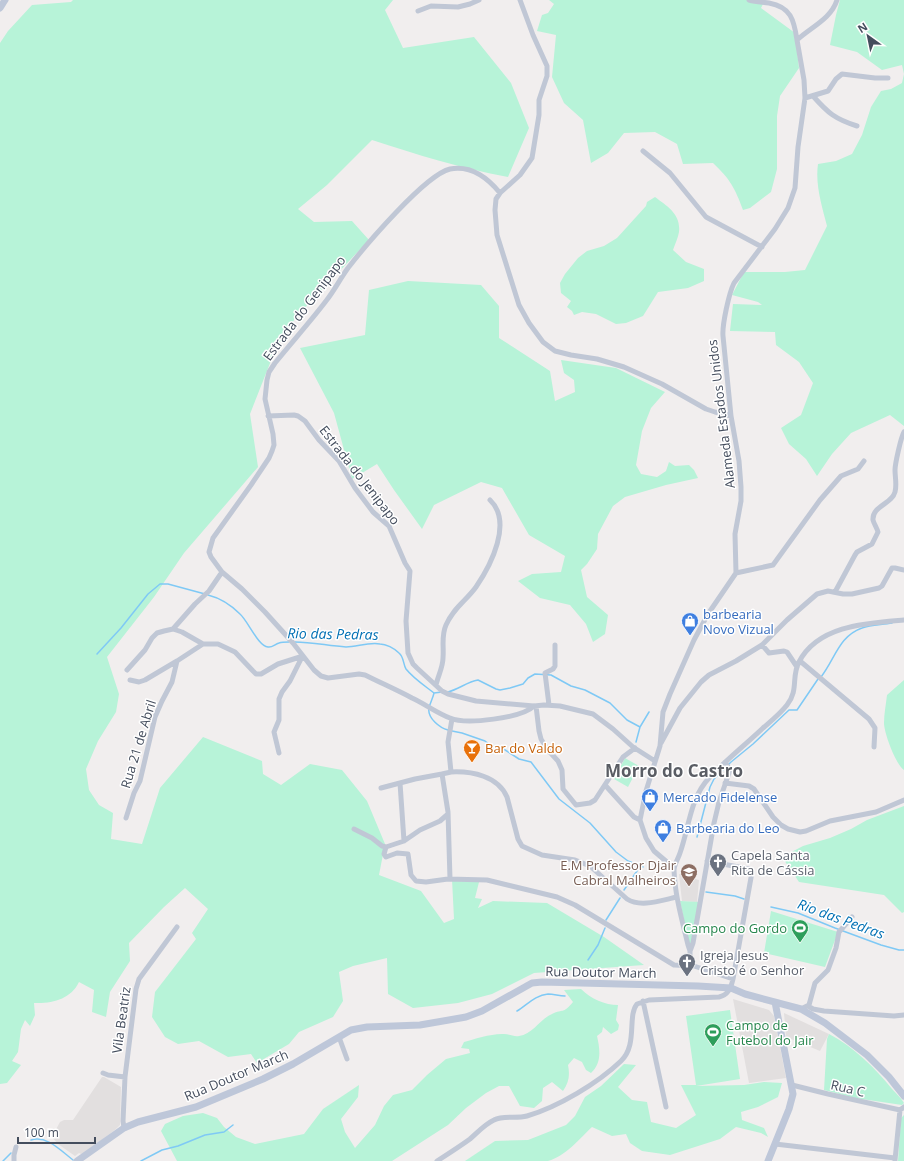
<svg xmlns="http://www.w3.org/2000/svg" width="904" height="1161" font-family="'Open Sans',sans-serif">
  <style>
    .education { fill: #e2dfdf }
    .green { fill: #b7f3d8 }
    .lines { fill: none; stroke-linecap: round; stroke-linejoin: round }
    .stream { stroke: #7fc9f5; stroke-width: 1.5 }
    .street { stroke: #c0c7d5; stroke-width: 5 }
    .secondary { stroke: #bec7d9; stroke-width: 7 }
    .labels { text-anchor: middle; stroke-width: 3; stroke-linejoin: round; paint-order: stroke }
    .street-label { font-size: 13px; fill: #444d5d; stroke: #fff }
    .shop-label { font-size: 13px; fill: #366cbe; stroke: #fff; text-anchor: start }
    .food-label { font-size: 13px; fill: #c56008; stroke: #fff; text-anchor: start }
    .worship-label { font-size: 13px; fill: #5b616d; stroke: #fff; text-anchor: start }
    .education-label { font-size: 13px; fill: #785e54; stroke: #fff; text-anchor: end }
    .leisure-label { font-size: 13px; fill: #27864d; stroke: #fff; text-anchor: end }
    .water-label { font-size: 14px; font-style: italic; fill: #0070b4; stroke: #fff }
    .district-label { font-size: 17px; font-weight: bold; fill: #5a5d64; stroke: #fff }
  </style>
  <rect width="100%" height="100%" fill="#f1eeee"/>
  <path class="education" d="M679,874l20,6 -2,22 -15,-1z
    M733,999l36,11 5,6 12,62 -37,5z
    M784,1013l45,21 -9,17 -34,-14z
    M102,1077h2l17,10 -1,38 -4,4 -31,24 -4,1 -2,-1 -4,3 -17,-12 -6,-7 8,-15 4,-2h9z"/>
  <path class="green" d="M73,0h320l-8,10 18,38 71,-11 37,46 18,45 -21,49c-48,-9 -90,-22 -136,-37l-45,45 -29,24 16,13 38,-1 17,19 -73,77 -20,31 -26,66 8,53 -74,86 -30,44 -47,60 12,37 -3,18 -18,29 -12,28 3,21 10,15 14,8 -2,26 31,5 18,-56 43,-51 59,24 1,13 18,11 29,-21 32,6 25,31 18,43 -6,31 42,16 23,32 10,-4 -2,-40 27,3 -4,16 7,1 -4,9 15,-7 54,2 57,34 40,28 -110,8 -42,21 -34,9 -45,5 -25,-14 -1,-36 -34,8 -14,6 4,29 -10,16 -34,15 -10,12 -32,19 -6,-9 -23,3 -29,-16 -21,3 -13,-7 -13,-20 3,-25 41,-53 -4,-6 16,-24 -23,-21 -21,19 -35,36 1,18 -20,31 -4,25 -14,-5 2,-22 -15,-8c-8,17 -27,22 -45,21l1,12 -5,11 -5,-6 -4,9 -3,23 -6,9 9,4 -14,18 -7,1v-1041l8,-12 24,-26 39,-3z
    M549,0h216l-4,8 34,25 4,35 -19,28 -3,20v53l-6,23 -21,16 -7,2c-8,-22 -13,-31 -30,-47l-30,1 -6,-20 -22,-12 -31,1 -16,20 -17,10 -8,-43 -19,-17 -12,-26 4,-42 -19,-4 5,-16 6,-2 6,-9z
    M840,0h64v426l-14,-11 -39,18 -19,21 -15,22 -11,-17 -17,-15 -8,-16 20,-13 12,-32 -14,-21 -23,-17 -1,-13 -45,-1 3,-27 29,1 -4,-3 -26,-7 12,-23h41l20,-2 22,-44c-5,-20 -12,-41 -9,-62l18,-3 16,-7 10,-19 9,-28 10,-16 10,-2 11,-6 2,-9 -2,-9 -20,5 -25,-18 -27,-7 6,-30z
    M655,197c12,9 26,17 24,35 -1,6 -4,12 -6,18l13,12 18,7v12l-16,7 -30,4 -15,24 -17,7 -10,1 -20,-10 -14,-2 -8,3 -2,-4 -5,-4 4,-6 -10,-8 -1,-10 5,-9 13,-16 9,-7 17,-5 13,-8 29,-32 1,-4z
    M408,281l73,4 18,21v32l51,33 5,30 20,-9 -1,-12 -10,-7 -3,-13 55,8 49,24 -14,16 -9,23 -6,34 5,9 16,3 9,-6 3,-9 6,4 14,-1 5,5 4,8 -32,7 -41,12 -12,9 -15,28 -1,15 -10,15 -6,6 6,27 21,18 -3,19 -12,8 -7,-18 -16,-19 -30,-7 -22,-17 14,-7 29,-2 4,-16 -36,-21 -27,-47 -21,-6 -47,23 -12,24 -28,-39 -17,-26 -25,15 -18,-66 -34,-65 65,-13 4,-45z
    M904,680v90c-8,-5 -20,-37 -20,-47 0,-9 2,-19 3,-28z
    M625,758l14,8 -11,21 -14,-8z
    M904,806v106l-2,1 -18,-18 -85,-13 -17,-25 21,-11 27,-8 21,-9 16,-9z
    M680,901l20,1 -7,41 -4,1z
    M771,911l67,21 -13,35 -61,-14z
    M581,989c10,10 24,16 37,16l-2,15 3,5 -1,5 -7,4 -8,-7 -1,5 -5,4c3,13 5,27 -6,37l-5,-3 -4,-8 -8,-4 -6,7c2,10 1,17 -5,26l-11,-9 -9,6 -1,13 -8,7 -14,-2 -11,-20h-10l-13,7 -20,15 -18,17 -56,36h-215l-16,-30 4,-7 18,-8 20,-3 14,5 7,9 12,10 19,7 49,-10 19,-25 36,-24 -1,12 -17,22 4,13 10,16 20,-23 9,-19 9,-11 19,-5 15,-15 19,-16 24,-6 -1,-4 -8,-1 3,-6c10,-3 29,-9 40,-8 5,0 10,3 15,2 14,-2 21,-17 33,-22 12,-6 10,1 21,-12l-9,-12z
    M730,1010l10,69 -44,7 48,-1 20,-3 18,1 -4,14 -20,10 -17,5 1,8 22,8 4,9 -7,-4 -25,-6 -16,12 -50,16 -28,-4 -12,-8 -4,-9 -14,2 -20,-9c-13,12 -26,29 -44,34h-83l30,-20 33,-1 38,-15 9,-9 10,-19 16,-11 23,-22 12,1 -18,22 14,13 15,2 4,20 25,6 20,-13 -15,-30h15l-10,-69z
    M829,1034c24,12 46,34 63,55 4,4 9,9 12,14l-2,2 -47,-7 -31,-8 3,-51z
    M904,1115v46h-6l3,-43z"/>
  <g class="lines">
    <path class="stream" d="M208,595c12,3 23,10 32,19 8,7 18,32 28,33 4,1 7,-3 11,-4 3,-1 7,-1 10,-1
      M295,642c17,0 34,4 51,5 11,0 22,-5 34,-3 6,0 14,4 19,9 5,4 4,11 7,16 7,9 19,17 28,24l8,-1
      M97,654l24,-26 27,-34 12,-10h8l37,10
      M821,677c14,-18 18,-41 41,-49 9,-4 20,-3 30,-5
      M448,692c11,-3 19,-10 30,-12l18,9 4,1 10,-2 13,-4 5,-6 7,-4 16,1 20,11 14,4 25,13 17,17 13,7
      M434,693c-1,5 -4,10 -5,15 -2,10 11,20 19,22
      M452,731l10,2 23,8 5,4 12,3 17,11 12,3 28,37 31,24 26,29 12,9 15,6
      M636,742l4,-15 9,-15
      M697,837l13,-50 4,-8 17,-17 22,-18 36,-34h8l21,-31
      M624,890l15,-22v-3
      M706,892l29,4 9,3
      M771,907l27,6 37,15 46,17 18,5h5
      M606,920l14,-22
      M588,960l10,-15 7,-17
      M517,1011c10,-6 18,-16 31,-17 6,0 11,2 17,2
      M31,1140c16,-5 30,11 42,20
      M3,1161l8,-8
      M141,1161l21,-11 16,-4 27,-11 19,-3 9,-7"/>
    <path class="street" d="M520,0l13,35 14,31v10l-8,24v15l-7,43 -12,17 -20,18 -4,6 -1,11 2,25 22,70 10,18 14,19 12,9 16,4 26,4 27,8 38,17 44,25 9,3 16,4
      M749,0c7,2 13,2 20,3 22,4 25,17 28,37
      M418,11l13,-5 27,1 12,-3 9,-4
      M813,96c15,17 22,23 44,30
      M805,98l23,-7 8,-12 6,-5 33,4h13
      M643,151l27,22 36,44 56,30
      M500,193c-13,-16 -29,-28 -50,-24 -25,6 -85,77 -102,99 -8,11 -14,23 -22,33 -16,21 -34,41 -51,62l-6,9 -2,8 -2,19 8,35 1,11 -2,6 -3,7 -18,27 -38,53 -4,14 2,5 11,15 20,17 23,23 28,31 21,27 7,6 7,2 31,-4 6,1c16,8 32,15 47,23 13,6 25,15 38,20 16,7 72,0 84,-12
      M268,416l26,-1 4,1 7,5 14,19 20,21 16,27 18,24 16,14 16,37 5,8 -4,50 2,32 5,11 4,4 25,23 6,3 28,7 58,5 10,-1 16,1 33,8 20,15 20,18 22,14
      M736,573l37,-8 47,-65 21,-24 17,-7 6,-8
      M835,592l20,-37 2,-3 15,-8 6,-12c-1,-4 -4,-8 -5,-12 -1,-14 19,-16 22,-28 2,-7 0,-15 0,-22 0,-6 6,-33 9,-38
      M173,629l22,-25 14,-13 13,-19
      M762,645l7,8 15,-2 3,1 10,15
      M800,661l69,58 6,9 -1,19
      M127,670l18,-20 7,-12 5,-5 7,-2 9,-2 9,3 21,12
      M130,680l9,2 6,-2 32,-19
      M436,685c2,-9 7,-18 7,-27 1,-12 -2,-22 3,-33 8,-18 20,-24 30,-38 15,-22 37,-65 14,-87
      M549,705l-4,-32 8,-4 2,-3v-21
      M536,706l3,25 2,8 6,10 11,12 4,9 1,19 13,16 14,-2 5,-3 28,-43 12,-9
      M661,743l19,-35 21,-26 8,-7 27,-14 26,-16 25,-25 30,-26 11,-3 15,3h9l27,-6 3,-2 10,-18h3l9,2
      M279,753l-5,-21 5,-12v-21l3,-7 8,-11 12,-24
      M451,772c21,-1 47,4 56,25l11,42 4,7 20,9 33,5 15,6 37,33c14,9 35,1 50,-2
      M400,783l4,58
      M725,783l24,3 5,3 19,28 8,8 7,4 12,3 6,-1 24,-10 46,-9 28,-12
      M605,785l29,32 6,3
      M381,788l34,-9 27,-5
      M126,818l8,-25 6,-12 15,-64 7,-16 10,-19 5,-21 26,-17h15l17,8 18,19 3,3h5l17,-10 25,-8
      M354,829l18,9 10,8 4,1 18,-6 16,-11 20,-9 8,-7
      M386,847l-2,7 2,3 11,-4 11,1 3,21 5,6 10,1 22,-3 39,1 70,17 18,8 99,60 20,1 39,13
      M674,868l-20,-17 -8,-13 -6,-18 6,-29 14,-45 3,-34 7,-18 24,-54 14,-26 28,-41 -1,-39 6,-33v-14l-2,-26 -8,-45 -8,-80c-1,-11 6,-43 11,-53l41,-54 13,-21 7,-20 3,-41 7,-49 -1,-18 -7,-40c14,-13 34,-21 40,-40
      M450,879l-2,-67 -6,-38 9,-2 -3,-30 4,-23
      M690,951l3,-8 21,-120 5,-21 11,-32 -5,-8
      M690,966v-15l-2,-6c-6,-25 -13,-49 -14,-75 0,-5 4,-11 6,-17 9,-25 10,-55 29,-75 17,-18 36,-33 54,-50 8,-7 17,-14 24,-23 12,-15 4,-28 12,-43 19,-37 69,-39 105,-42
      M643,1001l23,106
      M808,1006l5,3 11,2 70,5 10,-1
      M801,1009l8,-4 6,-22 13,-13 8,-22 3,-16 13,-15
      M339,1037l8,22
      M103,1073l5,2 17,2
      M792,1085l36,9 72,16
      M124,1128l-1,-7 2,-44 11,-88 3,-10 38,-52
      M775,1144l120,14
      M895,1160l5,-50 4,-3
      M14,1161v-6l2,-8
      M437,1161c11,-7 22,-14 33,-22 7,-6 15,-15 24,-19 9,-5 22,-1 33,-4 31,-9 71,-33 94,-55 17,-16 6,-45 16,-57l12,-4 70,-3c9,-2 12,-9 14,-18l19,-107 -3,-3 -42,-8"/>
    <path class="secondary" d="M0,8l5,-8
      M77,1161l47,-33 14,-6 58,-15 67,-28 30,-15 58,-34 16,-3 53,-2 46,-8 16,-6 50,-28 10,-1 156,4 33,2 14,6 56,15 24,14 42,32 22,22 15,19
      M768,1161l21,-52 4,-15 -18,-92"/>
  </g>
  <defs>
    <g id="shop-pin" transform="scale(0.9)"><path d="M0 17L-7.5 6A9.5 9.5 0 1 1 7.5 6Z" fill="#3f7fe0" stroke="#fff"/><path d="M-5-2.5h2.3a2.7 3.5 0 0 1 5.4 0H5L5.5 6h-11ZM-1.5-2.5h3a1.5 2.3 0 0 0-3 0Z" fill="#fff"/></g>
    <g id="bar-pin" transform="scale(0.9)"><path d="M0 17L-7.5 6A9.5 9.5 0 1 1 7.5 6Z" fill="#e8710a" stroke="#fff"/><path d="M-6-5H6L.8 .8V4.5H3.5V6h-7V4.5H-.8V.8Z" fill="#fff"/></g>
    <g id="church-pin" transform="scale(0.9)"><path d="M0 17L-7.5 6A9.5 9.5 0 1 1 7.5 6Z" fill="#6b7280" stroke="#fff"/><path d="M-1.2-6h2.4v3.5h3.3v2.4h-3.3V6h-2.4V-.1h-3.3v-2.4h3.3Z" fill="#fff"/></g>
    <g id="school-pin" transform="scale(0.9)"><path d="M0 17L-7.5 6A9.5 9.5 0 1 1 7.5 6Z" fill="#8d6e63" stroke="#fff"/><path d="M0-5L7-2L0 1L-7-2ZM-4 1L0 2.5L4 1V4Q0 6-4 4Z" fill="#fff"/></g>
    <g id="stadium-pin" transform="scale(0.9)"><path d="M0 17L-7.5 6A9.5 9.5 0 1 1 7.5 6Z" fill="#2e9e5b" stroke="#fff"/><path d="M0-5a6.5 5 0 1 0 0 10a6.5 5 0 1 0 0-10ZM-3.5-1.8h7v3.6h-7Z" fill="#fff"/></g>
  </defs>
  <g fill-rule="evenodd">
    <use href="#shop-pin" x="690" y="621"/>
    <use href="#bar-pin" x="472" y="748"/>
    <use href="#shop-pin" x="650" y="797"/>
    <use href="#shop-pin" x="663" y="828"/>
    <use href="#church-pin" x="718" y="862"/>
    <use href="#school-pin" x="689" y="872"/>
    <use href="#stadium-pin" x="800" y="928"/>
    <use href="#church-pin" x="687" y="962"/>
    <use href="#stadium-pin" x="713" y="1032"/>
  </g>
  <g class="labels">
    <g class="street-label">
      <text transform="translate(304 308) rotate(-53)" y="5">Estrada do Genipapo</text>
      <text transform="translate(721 414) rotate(-97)" y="5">Alameda Estados Unidos</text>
      <text transform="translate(360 475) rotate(52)" y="5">Estrada do Jenipapo</text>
      <text transform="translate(138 744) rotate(-73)" y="5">Rua 21 de Abril</text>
      <text transform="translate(601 972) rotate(1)" y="5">Rua Doutor March</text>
      <text transform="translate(121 1020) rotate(-82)" y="5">Vila Beatriz</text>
      <text transform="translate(236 1075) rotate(-23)" y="5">Rua Doutor March</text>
      <text transform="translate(848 1088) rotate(13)" y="5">Rua C</text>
    </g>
    <g class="shop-label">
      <text x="703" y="619">barbearia<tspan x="703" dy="15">Novo Vizual</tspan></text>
      <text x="663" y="802">Mercado Fidelense</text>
      <text x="676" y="833">Barbearia do Leo</text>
    </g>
    <g class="food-label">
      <text x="485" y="753">Bar do Valdo</text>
    </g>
    <g class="worship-label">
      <text x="731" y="860">Capela Santa<tspan x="731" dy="15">Rita de Cássia</tspan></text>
      <text x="700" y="960">Igreja Jesus<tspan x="700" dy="15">Cristo é o Senhor</tspan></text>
    </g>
    <g class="education-label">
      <text x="676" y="870">E.M Professor Djair<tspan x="676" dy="15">Cabral Malheiros</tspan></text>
    </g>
    <g class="leisure-label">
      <text x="787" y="933">Campo do Gordo</text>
      <text x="726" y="1030" text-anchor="start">Campo de<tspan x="726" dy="15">Futebol do Jair</tspan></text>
    </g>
    <g class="water-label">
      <text transform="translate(333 634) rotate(1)" y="5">Rio das Pedras</text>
      <text transform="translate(841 919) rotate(20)" y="5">Rio das Pedras</text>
    </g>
    <g class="district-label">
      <text x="674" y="777">Morro do Castro</text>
    </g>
  </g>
  <g transform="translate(868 36) rotate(327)" stroke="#ffffff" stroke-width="3" paint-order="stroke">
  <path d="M0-3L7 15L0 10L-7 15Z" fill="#444d5d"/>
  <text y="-6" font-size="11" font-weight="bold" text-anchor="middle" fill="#444d5d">N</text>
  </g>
  <path d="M18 1137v6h77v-6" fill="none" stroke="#444d5d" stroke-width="2"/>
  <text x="24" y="1137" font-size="12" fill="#444d5d" stroke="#ffffff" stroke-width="3" paint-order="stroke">100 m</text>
</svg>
